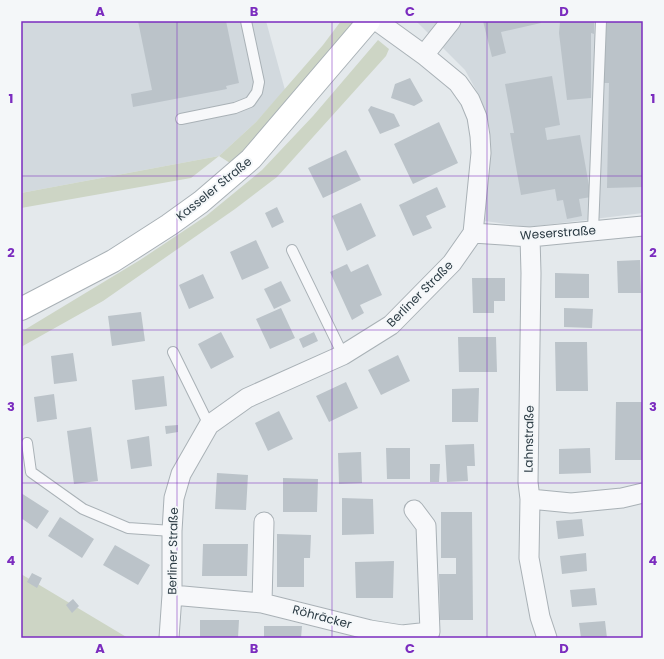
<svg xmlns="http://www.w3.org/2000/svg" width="664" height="659" font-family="Poppins,sans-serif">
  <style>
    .built { fill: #d2d9de }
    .green { fill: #cdd5c5 }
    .building { fill: #bbc3c9 }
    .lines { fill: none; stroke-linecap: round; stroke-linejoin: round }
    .service-casing { stroke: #a9b1b6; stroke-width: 12 }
    .minor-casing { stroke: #a9b1b6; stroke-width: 21 }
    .secondary-casing { stroke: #a9b1b6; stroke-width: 24 }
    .service { stroke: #f7f8fa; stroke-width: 10 }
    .minor { stroke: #f7f8fa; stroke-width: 19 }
    .secondary { stroke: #fff; stroke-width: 22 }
    .grid { fill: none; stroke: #7b2cbf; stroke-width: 1; stroke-opacity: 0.55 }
    .labels { text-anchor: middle; stroke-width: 4; stroke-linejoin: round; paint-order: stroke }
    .street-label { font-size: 12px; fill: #2b3b44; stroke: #f4f7f9 }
    .neatline { fill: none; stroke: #7b2cbf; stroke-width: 1.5 }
    .grid-label { font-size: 13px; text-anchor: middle; font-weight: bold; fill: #7b2cbf }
  </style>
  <rect width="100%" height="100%" fill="#e4e9ec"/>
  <path class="built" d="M21,21h245l19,69 -29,32 -37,34 -198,37z
    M416,21h227v192l-115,14 -43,-6 6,-77 -3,-23 -7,-22 -16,-29z"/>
  <path class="green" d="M341,21h16l-101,120 -26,22 -11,-7 -28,22 -170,30v-15l198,-37 37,-34 67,-77z
    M378,40l11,9 -3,7 -109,121 -42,32 -132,92 -82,46v-15l119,-72 66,-44 56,-46 51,-54z
    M21,574l107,64h-107z"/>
  <path class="building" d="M138,21h88l13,62 -13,3 1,3 -94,18 -2,-13 21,-4z
    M483,21h57l1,2 -40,9 5,21 -14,4z
    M560,21h34v13l-3,-1v65l-24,2 -8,-67z
    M610,21h33v166l-36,1 2,-105h-5l1,-61z
    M552,76l8,49 -15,3 2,12 33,-5 11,62 -12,2 3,17 -15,3 -4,-19 -6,1 -2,-12 -34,6 -11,-62h4l-9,-49z
    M410,78l13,23 -9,5 -23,-8 4,-14z
    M371,106l23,8 6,12 -20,8 -12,-24z
    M439,122l19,41 -45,21 -19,-40z
    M346,150l15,30 -38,18 -15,-30z
    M437,187l9,20 -20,9 6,12 -19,8 -14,-31z
    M361,203l15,33 -29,15 -15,-35z
    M277,207l7,15 -12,6 -7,-15z
    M256,240l13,28 -27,12 -12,-28z
    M640,260l1,33h-23l-1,-32z
    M347,264l4,8 17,-8 14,31 -22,10 4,8 -12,7 -22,-48z
    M555,273l34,1v24h-34z
    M203,274l11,24 -25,11 -10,-24z
    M472,278h33v23h-11v12h-21z
    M281,281l10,20 -17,8 -10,-20z
    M281,308l14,30 -25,11 -14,-30z
    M564,308l29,1 -1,19 -28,-1z
    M141,312l4,29 -33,5 -4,-30z
    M221,332l13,25 -23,12 -13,-25z
    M314,332l4,9 -15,7 -4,-9z
    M458,337h38l1,35h-38z
    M555,342h32l1,49h-32z
    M73,353l4,28 -23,3 -3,-28z
    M398,355l12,26 -29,14 -13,-25z
    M164,376l3,30 -32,4 -3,-30z
    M346,382l12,26 -29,14 -13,-26z
    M479,388l-1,34h-26v-33z
    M54,394l3,25 -20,3 -3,-25z
    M616,402h27v58h-28z
    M279,411l14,28 -25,12 -13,-28z
    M178,425v7l-12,2 -1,-8z
    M91,427l7,54 -24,3 -7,-53z
    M149,436l3,30 -21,3 -4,-29z
    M474,444l1,22h-8l1,15 -21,1 -2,-37z
    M386,448h24v31h-23z
    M590,448l1,25 -32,1v-25z
    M361,452l1,31 -23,1 -1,-31z
    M430,464h10l-1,18h-9z
    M217,473l31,2 -2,35 -31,-1z
    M283,478l35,1 -1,33h-34z
    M21,493l28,18 -12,18 -16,-11z
    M342,498l31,1 1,35 -32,1z
    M441,512h31l1,108h-33l-1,-46h17v-16h-15z
    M60,517l34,22 -12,19 -34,-22z
    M582,519l2,17 -26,3 -2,-18z
    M277,534l34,1 -1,23h-6v29h-27z
    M203,544h45l-1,32h-45z
    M115,545l35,20 -12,20 -35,-20z
    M586,553l1,18 -25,3 -2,-18z
    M394,561l-1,37h-37l-1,-36z
    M32,573l10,5 -5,10 -10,-6z
    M595,588l2,17 -25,2 -2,-17z
    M73,599l6,7 -7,7 -6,-8z
    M200,620h39l-1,18h-38z
    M605,621l2,17h-26l-2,-15z
    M264,626h38l-1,12h-37z"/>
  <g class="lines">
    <g class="service-casing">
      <path id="service" d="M181,119l54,-11 15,-6 7,-10 2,-10 -13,-61
        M593,231l8,-210
        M292,250l51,105
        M173,352l36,73
        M27,443l4,29 52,37 45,19 44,3"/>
    </g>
    <g class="minor-casing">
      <path id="minor" d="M424,55l27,-34
        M473,233l57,4 113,-11
        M530,237l1,36 -3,209 2,17 -1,59 11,59 7,21
        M530,499l41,4 51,-5 21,-5
        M172,595l90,8 108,27 32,5 28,-3 -4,-106 -12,-16
        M262,603l2,-81
        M169,638l3,-43v-64l2,-33 7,-24 28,-49 38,-27 96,-43 48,-30 61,-62 21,-30 8,-80 -1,-17 -3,-19 -7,-17 -12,-17 -34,-28 -47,-34"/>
    </g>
    <g class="secondary-casing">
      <path id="secondary" d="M21,309l92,-48 56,-36 32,-23 50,-43 118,-138"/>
    </g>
    <use href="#service" class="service"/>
    <use href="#minor" class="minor"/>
    <use href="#secondary" class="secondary"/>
  </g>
  <path class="grid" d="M177,21v617M332,21v617M487,21v617M21,176h622M21,330h622M21,483h622"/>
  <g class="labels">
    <g class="street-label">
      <text transform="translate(214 189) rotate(-39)" y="4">Kasseler Straße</text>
      <text transform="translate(558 233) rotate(-4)" y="4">Weserstraße</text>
      <text transform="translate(420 294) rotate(-45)" y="4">Berliner Straße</text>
      <text transform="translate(529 439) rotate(-89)" y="4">Lahnstraße</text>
      <text transform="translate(173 551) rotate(-89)" y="4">Berliner Straße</text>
      <text transform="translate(322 617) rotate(15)" y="4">Röhräcker</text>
    </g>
  </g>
  <rect width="664" height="659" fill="none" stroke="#f4f7f9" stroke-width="44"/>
  <rect x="22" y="22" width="620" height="615" class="neatline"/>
  <g class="grid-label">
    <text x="100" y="16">A</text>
    <text x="254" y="16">B</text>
    <text x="410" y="16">C</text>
    <text x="564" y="16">D</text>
    <text x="11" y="103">1</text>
    <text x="653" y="103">1</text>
    <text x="11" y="257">2</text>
    <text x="653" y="257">2</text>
    <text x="11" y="411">3</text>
    <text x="653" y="411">3</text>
    <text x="11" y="565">4</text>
    <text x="653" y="565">4</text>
    <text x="100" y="653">A</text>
    <text x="254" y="653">B</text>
    <text x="410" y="653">C</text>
    <text x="564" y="653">D</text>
  </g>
</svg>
